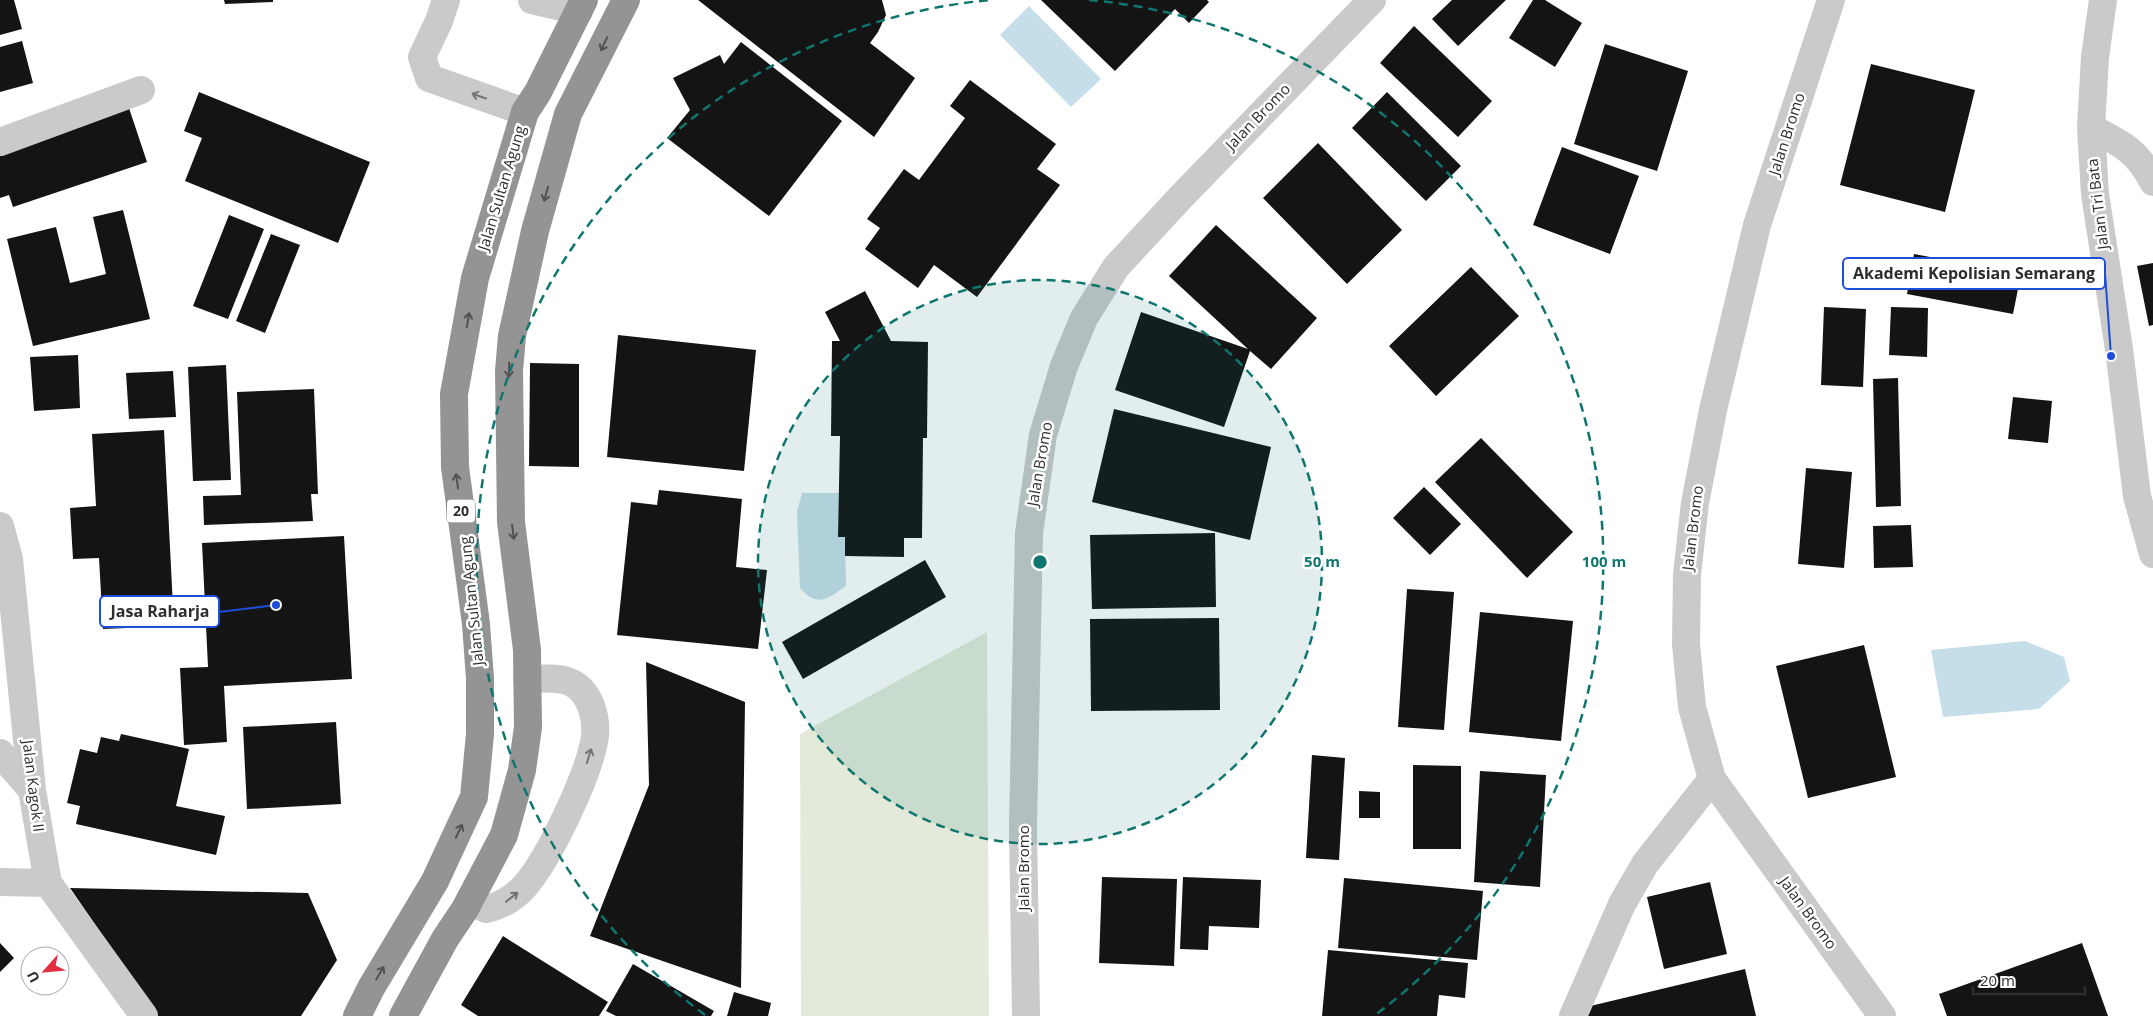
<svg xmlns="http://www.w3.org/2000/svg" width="2153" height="1016" font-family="'Open Sans',sans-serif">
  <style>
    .green { fill: #e3eada }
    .water { fill: #c6ddea }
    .building { fill: #141414 }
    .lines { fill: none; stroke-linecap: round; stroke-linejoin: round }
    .minor { stroke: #cacaca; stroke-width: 28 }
    .highway { stroke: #949494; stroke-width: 28 }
    .oneway { stroke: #515151 }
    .oneway2 { stroke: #747474 }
    .ring { fill: none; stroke: #0f766e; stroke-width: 2.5; stroke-dasharray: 9 6 }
    .labels { text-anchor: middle; stroke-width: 5; stroke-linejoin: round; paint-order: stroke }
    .shield { fill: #fff; stroke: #6c6c6c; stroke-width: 1 }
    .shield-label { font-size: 14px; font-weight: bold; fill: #2d2d2d }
    .street-label { font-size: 15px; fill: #2d2d2d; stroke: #fff }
    .centre { fill: #0f766e; stroke: #fff; stroke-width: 2.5 }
    .ring-label { font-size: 15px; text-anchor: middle; font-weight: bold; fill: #0f766e; stroke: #fff; stroke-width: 5; stroke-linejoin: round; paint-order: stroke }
    .leader { fill: none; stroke: #1d4ed8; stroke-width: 2 }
    .callout-dot { fill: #1d4ed8; stroke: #fff; stroke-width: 2 }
    .callout { fill: #fff; stroke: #1d4ed8; stroke-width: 2 }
    .callout-label { font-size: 16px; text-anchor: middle; font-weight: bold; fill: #2d2d2d }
  </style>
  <rect width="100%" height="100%" fill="#fff"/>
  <path class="green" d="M987,632l2,384h-188l-1,-282z"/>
  <path class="water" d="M1029,6l72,73 -30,28 -71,-72z
    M802,493h37l6,44 1,49c-19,13 -28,22 -46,2l-3,-76z
    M2025,641l39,16 6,24 -31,28 -96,8 -12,-67z"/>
  <path class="building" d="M0,0h14l8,29 -22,6z
    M224,0h49v2l-48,2z
    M698,0h184l4,15 -8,17 -8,11 45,35 -41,59z
    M1041,0h166l2,2 -20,21 -14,-14 -60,62z
    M1452,0h54l-48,46 -26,-27z
    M1533,0h12l37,23 -27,44 -46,-29z
    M1414,26l78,75 -34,36 -78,-74z
    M22,41l11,42 -33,9v-45z
    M741,42l101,79 -73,95 -102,-78 23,-28 -17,-32 47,-23 4,9z
    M1605,44l83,27 -31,100 -83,-27z
    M1871,64l104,26 -30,122 -105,-27z
    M970,80l86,64 -19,25 23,16 -83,112 -43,-32 -16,23 -53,-39 15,-21 -13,-9 37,-50 15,11 46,-62 -15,-12z
    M199,92l171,70 -32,81 -153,-62 17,-43 -18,-7z
    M1387,92l74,74 -35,35 -74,-73z
    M127,102l20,60 -134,45 -4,-12 -9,3v-53z
    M1318,143l84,87 -55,54 -84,-86z
    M1562,147l77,29 -29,78 -77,-29z
    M123,210l27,109 -117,27 -26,-107 49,-12 14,56 36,-9 -13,-57z
    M229,215l35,14 -36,90 -35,-13z
    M1216,225l101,93 -46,51 -21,-18 -26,76 -109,-37 26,-78 107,37 -79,-73z
    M271,234l29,11 -35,88 -29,-12z
    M1914,254l107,20 -8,40 -106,-20z
    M2153,263v62l-4,1 -12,-60z
    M1471,267l48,49 -83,80 -47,-50z
    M865,291l26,50 37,1 -1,96h-4l-1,100h-18v19l-59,-1v-19h-7l2,-101h-9l1,-95h8l-15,-29z
    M1824,307l42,2 -3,78 -42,-2z
    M1891,307l37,1 -1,49 -38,-2z
    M618,335l138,15 -12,121 -137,-14z
    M78,355l2,53 -46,3 -4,-54z
    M530,363l49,1v103l-50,-1z
    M226,365l5,115 -38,1 -5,-114z
    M173,371l3,46 -47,2 -3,-46z
    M1898,378l3,128 -25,1 -3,-128z
    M314,389l4,105h-7l2,27 -109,4 -1,-29 38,-1 -4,-103z
    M2013,397l39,4 -4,42 -40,-4z
    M1114,409l157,38 -21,93 -158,-38z
    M164,430l10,196 -71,3 -4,-71 -26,1 -3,-51 26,-2 -4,-72z
    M1481,438l92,94 -46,46 -92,-96z
    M1806,468l46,4 -8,96 -46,-4z
    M1424,487l37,37 -31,31 -37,-37z
    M659,490l83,9 -6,68 31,3 -9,79 -141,-14 14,-133 26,3z
    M1911,525l2,42 -39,1 -1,-42z
    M1215,533l1,74 -124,2 -2,-74z
    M344,536l8,143 -128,7 3,56 -43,3 -4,-77 28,-1 -6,-124z
    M925,560l21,37 -143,82 -21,-37z
    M1407,589l47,3 -10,138 -46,-3z
    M1480,612l93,9 -12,120 -92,-9z
    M1219,618l1,92 -129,1 -1,-92z
    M1864,645l32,132 -88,21 -32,-132z
    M646,662l99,40 -4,286 -151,-52 59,-151z
    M336,722l5,82 -94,5 -4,-82z
    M121,734l68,15 -13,57 49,10 -9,39 -140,-31 4,-18 -13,-3 13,-54 17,4 4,-16 18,4z
    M1312,755l33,3 -6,102 -33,-2z
    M1413,765l48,1v83h-48z
    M1480,771l66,4 -6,112 -66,-5z
    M1359,791l21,1v26h-21z
    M1102,877l75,2 -3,87 -75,-3z
    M1183,877l78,3 -2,48 -50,-2 -1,24 -28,-1z
    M1344,878l139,13 -6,69 -139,-12z
    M1710,882l17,72 -63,15 -17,-72z
    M70,888l238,5 29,67 -36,56h-143z
    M503,936l105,66 -9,14h-121l-17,-11z
    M0,943l14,15 -14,14z
    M2082,943l26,73h-161l-8,-22z
    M1328,950l140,13 -3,35 -26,-3 -2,21h-115z
    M633,964l81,47 -3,5h-95l-10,-5z
    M1745,969l11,47h-172l-2,-8z
    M734,992l37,11 -3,13h-41z"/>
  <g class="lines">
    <path class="minor" d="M446,0l-7,21 -17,36 7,21 96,34
      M532,0l47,11
      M1831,0l-74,225 -44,185 -18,93 -8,72 -1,69 6,63 20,72 170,237
      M2103,0l-8,57 -4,71 4,66 24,155 18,147 16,58
      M2091,128c30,15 47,23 62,54
      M0,142l141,-52
      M0,526l9,33 23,231 16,93 96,133
      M0,753l32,37
      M0,882l48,1
      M470,900l16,9c15,-3 27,-10 38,-22 25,-28 66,-114 71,-151 2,-18 -5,-44 -23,-53 -12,-7 -31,-4 -45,-4
      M1026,1016l-3,-189 6,-294 14,-98 21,-69 20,-48 32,-51 64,-69 192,-198
      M1573,1016l49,-112 23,-40 67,-85"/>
    <path class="highway" d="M357,1016l14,-28 64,-107 39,-84 6,-63v-55l-4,-55 -21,-157 -1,-73 21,-116 50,-166 13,-20 46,-92
      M403,1016l42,-77 20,-30 39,-74 18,-65 6,-43 -1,-77 -16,-128 -2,-151 3,-35 23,-105 33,-117 58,-114"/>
  </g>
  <defs><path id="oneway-shaft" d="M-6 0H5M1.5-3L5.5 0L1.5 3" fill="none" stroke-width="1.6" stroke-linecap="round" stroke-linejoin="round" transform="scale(1.25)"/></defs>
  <g class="oneway">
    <use href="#oneway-shaft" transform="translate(604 44) rotate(115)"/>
    <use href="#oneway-shaft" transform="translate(546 194) rotate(106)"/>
    <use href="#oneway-shaft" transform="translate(468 320) rotate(-80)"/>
    <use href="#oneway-shaft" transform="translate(509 370) rotate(92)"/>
    <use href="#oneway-shaft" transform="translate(457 481) rotate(-98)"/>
    <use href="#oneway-shaft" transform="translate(513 532) rotate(83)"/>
    <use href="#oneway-shaft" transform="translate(459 831) rotate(-65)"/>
    <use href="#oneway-shaft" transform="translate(380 973) rotate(-59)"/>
  </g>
  <g class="oneway2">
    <use href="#oneway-shaft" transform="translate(479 96) rotate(-161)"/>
    <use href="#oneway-shaft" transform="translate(589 756) rotate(-73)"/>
    <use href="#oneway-shaft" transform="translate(512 897) rotate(-38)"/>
  </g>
  <circle cx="1040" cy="562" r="282" fill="#0f766e" fill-opacity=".12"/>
  <g class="ring">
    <circle cx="1040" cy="562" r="282"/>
    <path d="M705 1015A564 564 0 0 1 991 0M1089 0A564 564 0 0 1 1375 1015"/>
  </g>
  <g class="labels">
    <rect class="shield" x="447" y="499.5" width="28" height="23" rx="4"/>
    <g class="shield-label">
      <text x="461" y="516">20</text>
    </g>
    <g class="street-label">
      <text transform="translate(1258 117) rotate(-46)" y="5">Jalan Bromo</text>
      <text transform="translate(1787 134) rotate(-72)" y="5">Jalan Bromo</text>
      <text transform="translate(502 188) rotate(-73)" y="5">Jalan Sultan Agung</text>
      <text transform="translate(2098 204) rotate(-97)" y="5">Jalan Tri Bata</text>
      <text transform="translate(1040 464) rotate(-80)" y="5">Jalan Bromo</text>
      <text transform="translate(1693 528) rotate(-83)" y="5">Jalan Bromo</text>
      <text transform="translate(472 601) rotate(-96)" y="5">Jalan Sultan Agung</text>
      <text transform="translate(33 786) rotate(83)" y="5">Jalan Kagok II</text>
      <text transform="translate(1024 868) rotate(-90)" y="5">Jalan Bromo</text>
      <text transform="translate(1808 913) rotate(54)" y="5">Jalan Bromo</text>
    </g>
  </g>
  <circle cx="1040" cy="562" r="8" class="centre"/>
  <g class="ring-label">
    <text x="1322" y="567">50 m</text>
    <text x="1604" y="567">100 m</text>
  </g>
  <path class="leader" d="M2111 356L2105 273M276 605L219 612"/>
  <g class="callout-dot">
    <circle cx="2111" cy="356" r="5"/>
    <circle cx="276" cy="605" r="5"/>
  </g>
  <g class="callout">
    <rect x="1843" y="258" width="262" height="31" rx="5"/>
    <rect x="100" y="596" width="119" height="31" rx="5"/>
  </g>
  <g class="callout-label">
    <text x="1974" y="279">Akademi Kepolisian Semarang</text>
    <text x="160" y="617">Jasa Raharja</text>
  </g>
  <g transform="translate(45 971) rotate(243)"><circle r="24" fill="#ffffff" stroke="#ababab"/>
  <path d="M0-4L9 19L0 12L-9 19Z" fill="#e23041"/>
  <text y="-8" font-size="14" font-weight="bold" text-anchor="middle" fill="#2d2d2d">U</text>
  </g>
  <path d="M1973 986v8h112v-8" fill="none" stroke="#2d2d2d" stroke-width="2.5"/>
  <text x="1980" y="986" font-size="15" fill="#2d2d2d" stroke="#ffffff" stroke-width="4" paint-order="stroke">20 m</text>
</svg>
